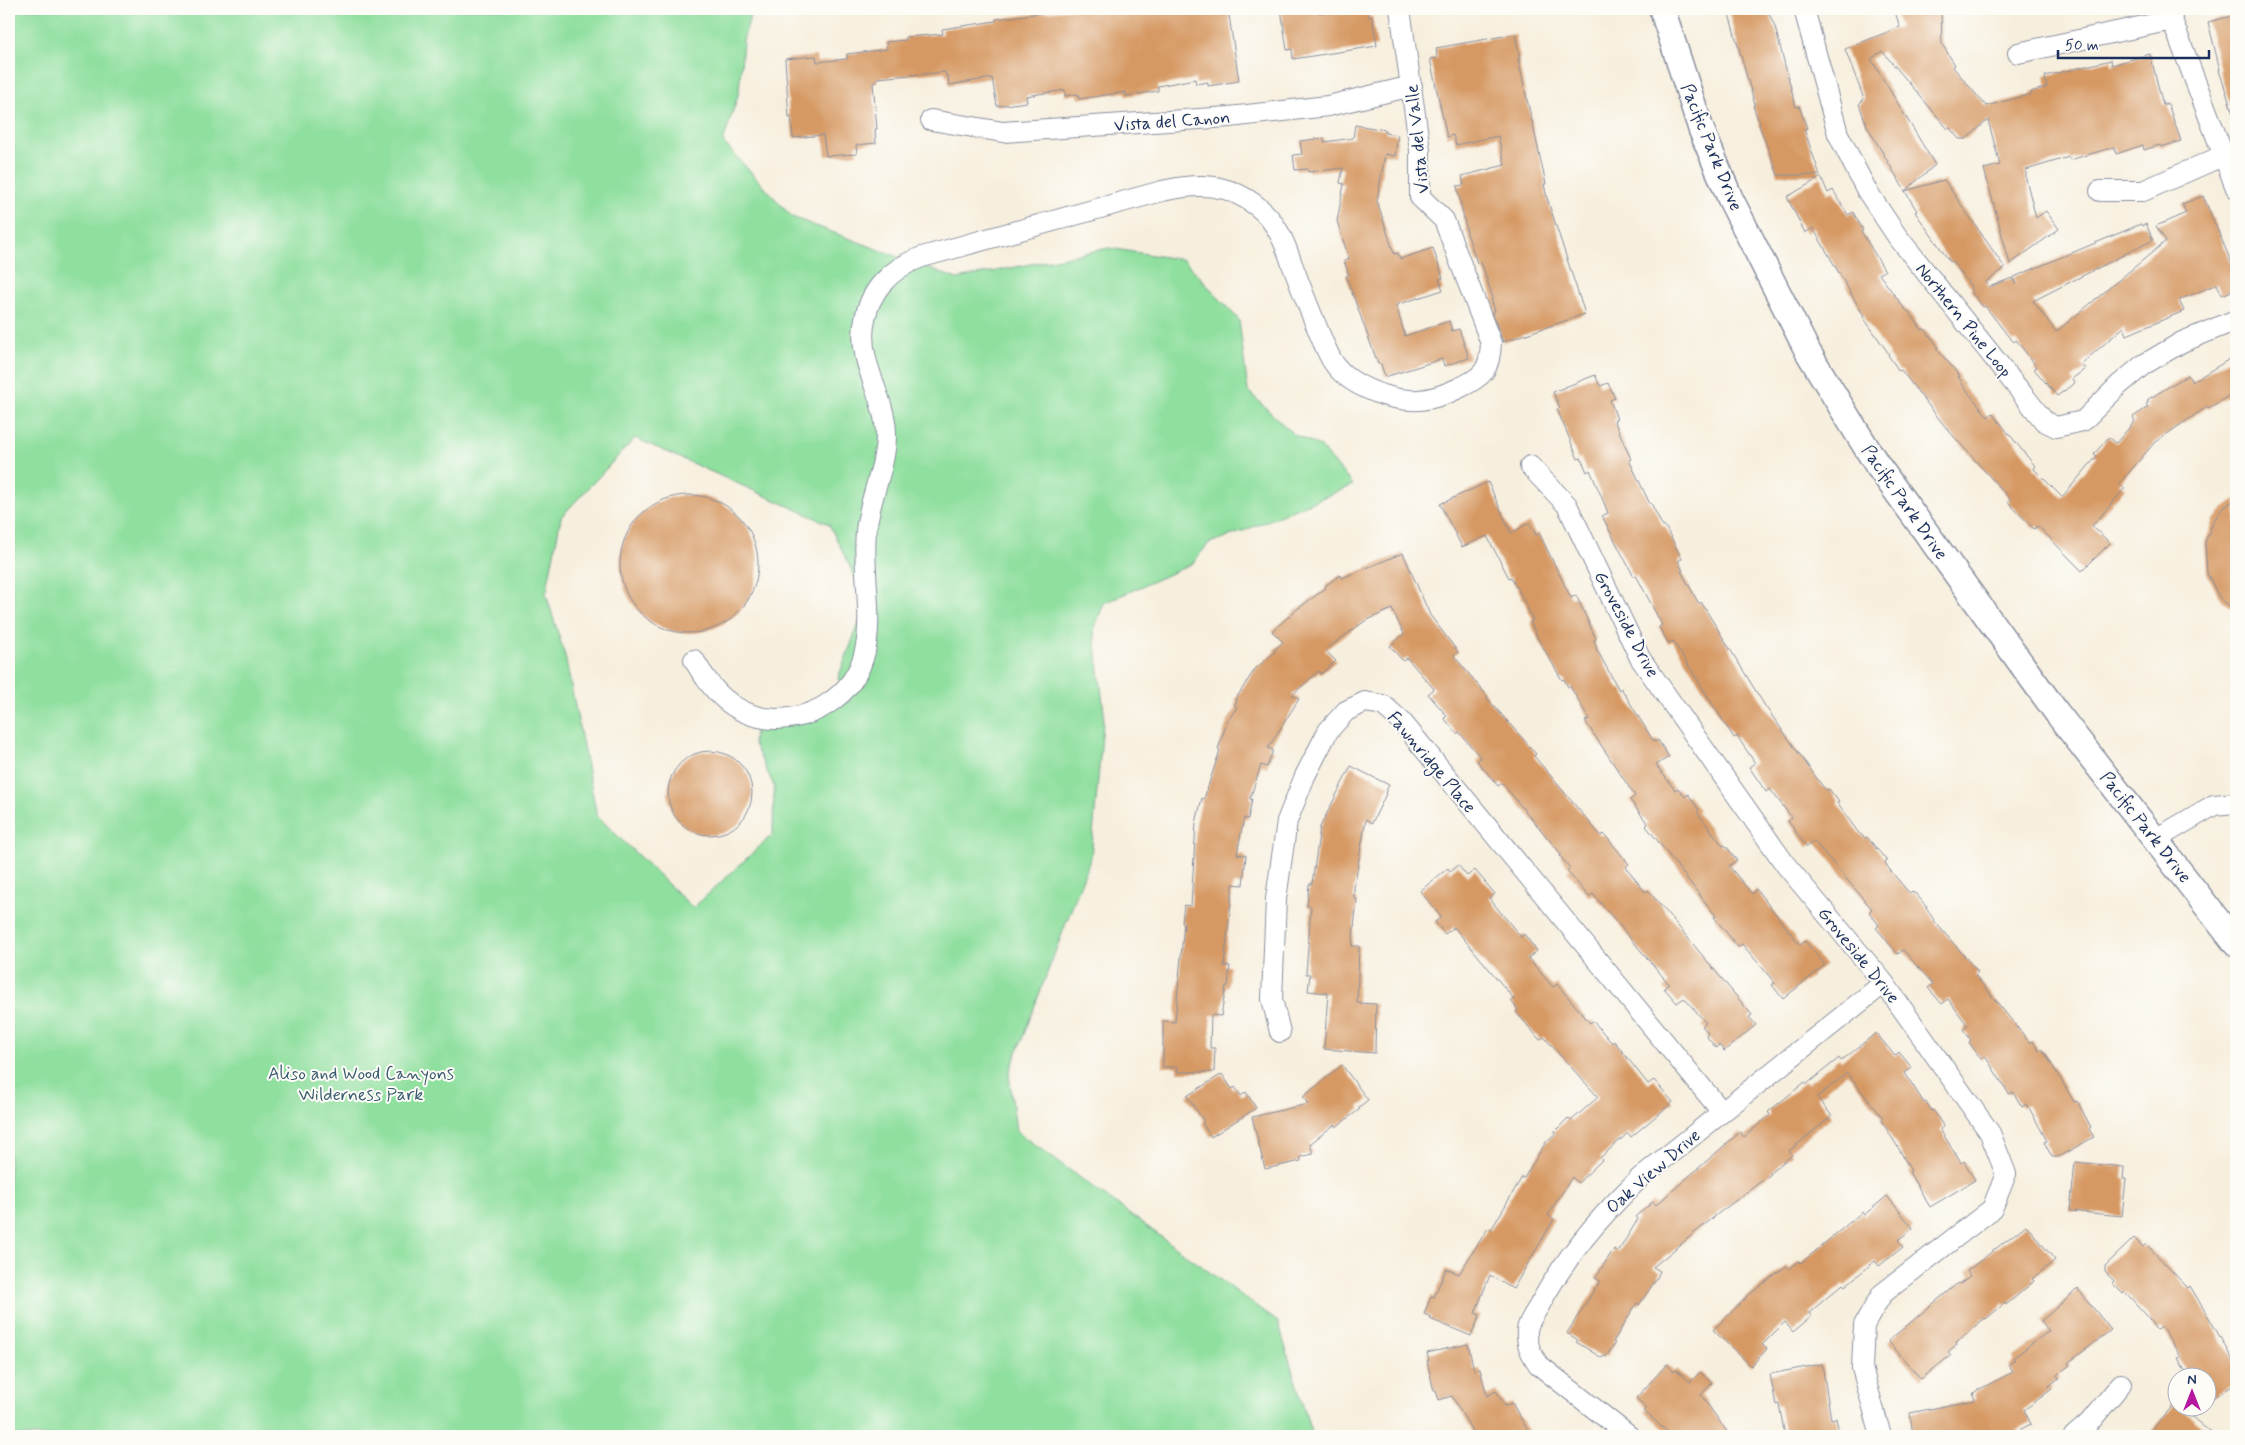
<svg xmlns="http://www.w3.org/2000/svg" width="2245" height="1445" font-family="Mynerve,sans-serif">
  <style>
    .green { fill: #8fdf9f; stroke: #55877e; fill-rule: evenodd }
    .building { fill: #d69964 }
    .lines { fill: none; stroke-linecap: round; stroke-linejoin: round }
    .minor-casing { stroke: #898f9e; stroke-width: 22 }
    .major-casing { stroke: #898f9e; stroke-width: 28 }
    .minor { stroke: #fff; stroke-width: 20 }
    .major { stroke: #fff; stroke-width: 25 }
    .labels { text-anchor: middle; stroke-width: 4; stroke-linejoin: round; paint-order: stroke }
    .street-label { font-size: 18px; fill: #1b2f5e; stroke: #fdfcf7 }
    .park-label { font-size: 18px; fill: #385b6e; stroke: #fdfcf7 }
  </style>
  <rect width="100%" height="100%" fill="#fdfcf7"/>
  <filter id="ink" filterUnits="userSpaceOnUse"><feTurbulence type="fractalNoise" baseFrequency=".02" numOctaves="2"/><feDisplacementMap in="SourceGraphic" scale="10" xChannelSelector="R" yChannelSelector="G"/><feConvolveMatrix kernelMatrix="1 2 1 2 8 2 1 2 1" color-interpolation-filters="sRGB"/></filter>
  <filter id="wash" filterUnits="userSpaceOnUse"><feTurbulence type="fractalNoise" baseFrequency=".0096" numOctaves="4" result="noise"/><feDisplacementMap in="SourceGraphic" scale="20" xChannelSelector="R" yChannelSelector="G"/><feGaussianBlur stdDeviation="1.12" result="paint"/><feColorMatrix in="noise" values="0 0 0 0 0 0 0 0 0 0 0 0 0 0 0 0 0 1.4 0 .05"/><feComposite in="paint" operator="in"/></filter>
  <g filter="url(#wash)">
    <rect width="100%" height="100%" fill="#f7efde"/>
    <path class="green" d="M9,9h743l-9,32 -4,51 -16,50 69,75 165,62 152,-31 75,12 55,60 9,71 45,43 27,12 33,39 -117,49 -27,9 -17,21 -88,39 -10,27 10,82 -13,145 -82,217 7,57 262,191 34,114h-1303zM635,438l194,86 38,78 -29,76 13,22 -52,24 -43,1 -3,17 21,44 -1,48 -80,74 -96,-92 -32,-160 -19,-62 15,-77z"/>
    <g id="blocks">
      <path class="building" d="M1070,9h158l11,72 -31,5v-4l-12,2 -1,-5 -37,7v5l-32,5v-4l-47,7 -1,-5 -13,2v-6l-39,6 1,6 -30,4 -5,-28 -43,7 -1,-9h-2l-1,-4 -68,6v4l-4,1 4,46h-2l1,14 -20,2 1,9 -31,2 -3,-21 -30,3 -2,-21 -2,1 -4,-59 31,-3 1,6 30,-3v-5l40,-5 -1,-7 20,-2v-3l37,-3 -1,-5 54,-8v-2z
        M1281,9h37l1,4 29,-4h19l2,8 3,-1 5,30 -84,13 -1,-10 -5,1z
        M1748,9h19l8,18 21,80 3,-1 8,22 -3,1 16,46h-42l-19,-50 1,-1 -7,-18 2,-1 -26,-91z
        M1894,9h47l1,35 13,21 -2,2 33,39 46,-12 -1,-2 16,-5 -2,-11 66,-16 1,5 38,-11 13,51 5,-1 13,37 -20,6 -1,-2 -16,5 -1,-5 -27,9 -2,-7 -44,13 -1,-3 -43,13v9l10,39 10,-7 13,18 -49,35 -26,-95 16,-4 -12,-45 -22,19h-7l-9,-11 -2,1 -66,-78 -11,8 64,106 -30,26 -38,-65 -8,-22 5,-5 -19,-50 55,-22z
        M2236,15v99h-3l-14,-44h1l-12,-48z
        M1515,34l5,25h-2l28,125h-2l3,14 38,116 -82,28 -11,-30 3,-1 -4,-12 2,-1 -12,-36 -4,1 -10,-30 -10,-47 7,-1 -2,-9 43,-11 -7,-29 -42,9 -3,-10 -6,2 -17,-78 7,-1 -1,-10z
        M1355,125l31,5 -1,3 13,2 -3,21 -10,-2 -8,47 17,53 4,-1 2,6 33,-11 10,30 -4,1 4,11 -47,15 9,31 44,-15 3,10 7,-2 10,29 -25,8 -2,-7 -57,18 -4,-13h-3l-32,-88 3,-1 -5,-14 5,-2 -12,-38 7,-37 -4,-1 3,-15 -35,4v-3l-13,1 -2,-15 9,-1 -2,-13 24,-3v4l29,-4z
        M1821,177l7,16 5,-3 15,25 5,-3 10,18 -2,1 24,40 -6,3 25,34 6,5 12,17 3,-1 13,18 -2,1 24,28 -2,1 5,6 -1,1 26,33 4,-4 43,53 -2,2 29,29 35,-41 -3,-2 15,-17 7,6 19,-22 -2,-4 15,-10 -2,-3 3,-2 -2,-2 41,-25 4,7 44,-27v36l-27,17 -1,-2 -53,36 -36,42 6,4 -33,38 18,17 -28,28 -44,-45 -4,3 -26,-27 2,-3 -63,-70 -46,-59 -2,1 -11,-16 1,-1 -26,-37 1,-1 -51,-88 -8,5 -18,-36z
        M1944,180l61,88 -19,14 3,5 23,-9 4,7 -2,-8 127,-53 1,2 4,-2 7,16 -120,61 23,31 110,-91 -10,-15 30,-13 -4,-9 21,-8 33,77v16l-14,6 -5,-11 -38,16 5,11 -57,24 -3,-8 -43,37 4,5 -13,10 2,3 -2,3 -15,11 -23,-27 3,-2 -21,-27 -2,2 -6,-6 -23,-30 -2,1 -13,-17 2,-2 -20,-27 -2,1 -35,-50 2,-1 -12,-20z
        M1595,375l5,11 8,-3 7,15 -5,2 7,19 -3,1 17,39 -2,1 21,44 1,-1 12,24 2,-1 17,33 -4,2 5,10h-2l18,33 2,-2 64,104 58,81 4,3 2,-1 10,13 -2,1 21,29 7,6 2,-1 20,24 -2,2 5,7 20,24 2,-2 4,2 11,13 -1,1 10,15 42,49 -3,3 55,68 3,-2 6,10 2,-2 4,4 25,42 4,7 3,-1 14,26 -2,2 5,8 -36,20h-6l-8,-15 3,-1 -20,-37 -5,3 -9,-15 -4,2 -24,-38 -4,3 -12,-17 2,-2 -8,-11 5,-3 -20,-27 -6,5 -14,-16 5,-4 -30,-34 -5,4 -22,-26 3,-3 -10,-13 3,-3 -58,-68 -7,6 -19,-26 4,-3 -22,-29 -4,3 -17,-25 6,-4 -18,-27 -3,2 -61,-97 -5,2 -9,-16 3,-2 -26,-50 -2,2 -32,-61 6,-3 -6,-15 -12,-28 -3,2 -6,-14 -3,1 -21,-50 3,-1 -7,-16z
        M1488,482l23,51 18,-10 7,12 3,-2 32,65 5,-3 20,44 -2,1 3,10 22,40 2,-2 33,54 4,-2 11,17 -13,8 19,25 3,-2 7,9 3,-3 11,16 -2,2 26,34 2,-1 12,15 -8,6 23,28 4,-5 44,56 5,-4 20,24 -42,34 -11,-14 3,-2 -33,-39 -4,3 -24,-30 2,-1 -70,-90 2,-2 -18,-24 5,-4 -50,-75 4,-2 -19,-33 -2,1 -4,-8 -2,1 -25,-43 -7,-16 3,-1 -16,-33h-1l-5,-10 -2,1 -22,-42 -25,11 -22,-43z
        M620 564a69 69 0 1 1 138 0a69 69 0 1 1-138 0Z
        M2236,499v113l-17,-15 -12,-24 -2,-31 9,-22 9,-12z
        M1403,553l27,62 28,37 -4,4 34,41 -1,1 49,56 -2,2 35,42 32,38 3,-2 25,30 -3,3 19,25 3,-2 104,125 -3,2 7,8 -32,26 -5,-6 -3,3 -10,-12 2,-3 -6,-7 4,-3 -22,-25 -7,5 -13,-15 5,-4 -76,-90 -4,3 -22,-26 3,-3 -10,-12 1,-2 -59,-71 -4,3 -21,-25 4,-3 -22,-26 -2,2 -13,-16 3,-2 -19,-22 6,-5 -27,-31 -4,3 -13,-15 14,-12 -12,-25 -27,12 -40,29 11,11 -15,13 -2,-3 -27,24 7,4 -31,49 5,2 -6,17 -6,-2 -11,34h2l-4,20 -4,-1 -7,36 9,1 -3,30 -10,-1 -9,82h6l-2,20h-2l-5,30 -10,-1 -1,33h5l-1,24h-37l1,-5h-15v-46l12,1 9,-99h-2l2,-18 7,1 5,-83 6,-25 2,1 16,-49 -2,-1 9,-27 10,-15 -3,-2 3,-4 -2,-1 20,-31 20,-17 -1,-2 9,-8 -11,-11 24,-21 30,-22 -1,-2 15,-11 2,3z
        M668 793a42 42 0 1 1 84 0a42 42 0 1 1-84 0Z
        M1351,766l38,19 -4,8 1,1 -14,29 -6,-4 -12,69v11h3l-5,47h7l-2,57 19,1 -1,49 -51,-4 4,-56 -20,-2 2,-17h-4l5,-67 -4,-1 2,-22h3l8,-57z
        M1458,865l9,11 8,-6 20,24 -6,4 32,39 3,-3 13,17 -9,7 25,29 4,-3 33,39 3,-2 19,22 2,-2 34,43 6,-4 19,22 -42,35 -3,-4 -28,25 2,2 -24,23 -6,-6 -24,38 6,4 -41,70 -23,-14 -15,38 5,2 -9,21 -41,-17 1,-2 -7,-3 7,-18 3,1 12,-28 13,5 29,-46 3,2 31,-53 2,1 22,-36 10,-9 -2,-1 14,-14 3,3 27,-24 -54,-60 -4,3 -24,-28 2,-2 -7,-9 3,-2 -60,-72 -9,7 -10,-12 6,-5 -21,-26 28,-23 2,4z
        M1876,1033l19,23 4,-4 13,16 -7,5 19,30 2,-1 6,9 1,-1 11,17 -4,2 21,34 3,-2 11,19 -45,27 -21,-35 2,-1 -12,-22 -18,-29 2,-2 -36,-45 -30,24 15,19 -43,35 3,4 -22,18 1,1 -52,39 -66,54 7,4 -3,7 -18,27 -2,-2 -24,39 2,1 -9,14 -2,-1 -2,2 -26,-16 2,-2 -11,-7 33,-52 -5,-3 19,-29 4,3 20,-33 -2,-3 17,-14 3,3 84,-73 4,5 26,-22 -2,-3 37,-30 2,2 32,-26 2,3z
        M1342,1065l26,35 -9,7 1,2 -24,18 -1,-3 -25,20 3,10 -13,3 1,4 -36,8 -13,-52 56,-13 -5,-7z
        M1222,1074l10,15 3,-2 6,9 5,-4 10,16 -45,29 -9,-14 2,-2 -17,-25z
        M2075,1162l49,5 -1,12h3l-4,37 -52,-5z
        M1887,1196l26,32 -15,12 5,7 -24,19 -4,-5 -30,25 -2,-2 -34,29 3,3 -19,16 -8,-10 -23,23 5,4 -16,17 -38,-36 37,-36 36,-28 3,3 10,-8 2,2 61,-51 2,3z
        M2026,1225l29,35 -23,19 2,2 -15,13 -13,11 -1,-2 -19,16 -1,-1 -29,24 1,2 -9,8 3,3 -30,24 -33,-38 70,-58 1,1 11,-8 -3,-5z
        M2134,1238l9,9 3,-3 42,44 2,-2 25,42 21,38v18l-28,16v-22h-19l-11,-20 3,-1 -19,-30 -6,3 -8,-13 -23,-25 -2,2 -11,-11 2,-2 -9,-9v-6z
        M2078,1289l33,41 -43,33 2,2 -13,10 2,3 -10,8 3,3 -28,21 7,14 -24,12h-94l-3,-23 65,-13 -2,-6 3,-3 37,-19 -5,-7 7,-5 -2,-2 36,-27 -8,-10z
        M1468,1344l6,26 6,-1 7,27 9,-5 9,15 7,-3 19,33h-56l-23,-40 -13,4 -3,-9h-2l-7,-30h2l-2,-8z
        M1667,1364l7,7 2,-2 14,13 10,-10 12,11 -11,12 29,41h-58l-28,-25 3,-3 -11,-10z
        M1822,1364l9,55 5,-1 4,18h-55l-6,-32 -3,1 -6,-31z
        M2175,1403l3,5h3l34,28h-68z"/>
    </g>
  </g>
  <g filter="url(#ink)">
    <use href="#blocks" fill-opacity="0" stroke="#898f9e" stroke-width="1"/>
    <g class="lines">
      <g class="minor-casing">
        <path id="minor" d="M1804,9l34,125 29,57 30,45 147,185 12,6 27,-6 36,-36 24,-20 39,-23 54,-22
          M2170,9l2,11 64,168
          M2018,53l154,-33
          M931,120l72,12 226,-15 99,-11 84,-20
          M2100,191h43l79,-35
          M1530,466l37,39 73,153 145,206 99,119 106,150 16,41 -14,35 -110,85 -18,31 -2,43 19,68
          M694,660c16,28 36,52 70,58 21,3 45,-2 62,-13 65,-41 34,-112 40,-174 3,-32 20,-64 20,-96 0,-38 -28,-70 -22,-110 4,-34 27,-57 58,-68l240,-66c36,-8 65,-9 96,16 18,14 27,36 34,57 10,27 20,52 31,78 3,6 6,14 10,20 11,17 32,27 50,33 29,9 49,6 76,-7 24,-11 31,-18 32,-45l-47,-123 -24,-23v-47l-20,-141
          M2156,839l58,-34 22,-2
          M1280,1032l-8,-33 4,-100 11,-78 18,-45 23,-45 18,-20 19,-9 18,3 19,17 320,390
          M1629,1436l-90,-71c-8,-11 -13,-21 -12,-35 1,-8 8,-17 12,-24 26,-49 62,-91 102,-129l243,-194
          M2074,1436l15,-13 32,-39"/>
      </g>
      <g class="major-casing">
        <path id="major" d="M1662,9l39,120 29,69 78,154 40,66 30,48 179,247 179,231"/>
      </g>
      <use href="#minor" class="minor"/>
      <use href="#major" class="major"/>
    </g>
  </g>
  <g class="labels">
    <g class="street-label">
      <text transform="translate(1172 121) rotate(-4)" y="6">Vista del Canon</text>
      <text transform="translate(1417 139) rotate(-96)" y="6">Vista del Valle</text>
      <text transform="translate(1712 147) rotate(68)" y="6">Pacific Park Drive</text>
      <text transform="translate(1964 320) rotate(51)" y="6">Northern Pine Loop</text>
      <text transform="translate(1905 502) rotate(55)" y="6">Pacific Park Drive</text>
      <text transform="translate(1627 624) rotate(62)" y="6">Groveside Drive</text>
      <text transform="translate(1432 762) rotate(50)" y="6">Fawnridge Place</text>
      <text transform="translate(2146 827) rotate(52)" y="6">Pacific Park Drive</text>
      <text transform="translate(1859 955) rotate(51)" y="6">Groveside Drive</text>
      <text transform="translate(1653 1171) rotate(-41)" y="6">Oak View Drive</text>
    </g>
    <g class="park-label">
      <text x="361" y="1079">Aliso and Wood Canyons<tspan x="361" dy="21">Wilderness Park</tspan></text>
    </g>
  </g>
  <rect width="2245" height="1445" fill="none" stroke="#fdfcf7" stroke-width="30"/>
  <g transform="translate(2192 1392)"><circle r="24" fill="#fdfcf7" stroke="#a3aaba"/>
  <path d="M0-4L9 19L0 12L-9 19Z" fill="#b5179e"/>
  <text y="-8" font-size="14" font-weight="bold" text-anchor="middle" fill="#1b2f5e">N</text>
  </g>
  <path d="M2058 50v8h151v-8" fill="none" stroke="#1b2f5e" stroke-width="2.5"/>
  <text x="2065" y="50" font-size="15" fill="#1b2f5e" stroke="#fdfcf7" stroke-width="4" paint-order="stroke">50 m</text>
</svg>
